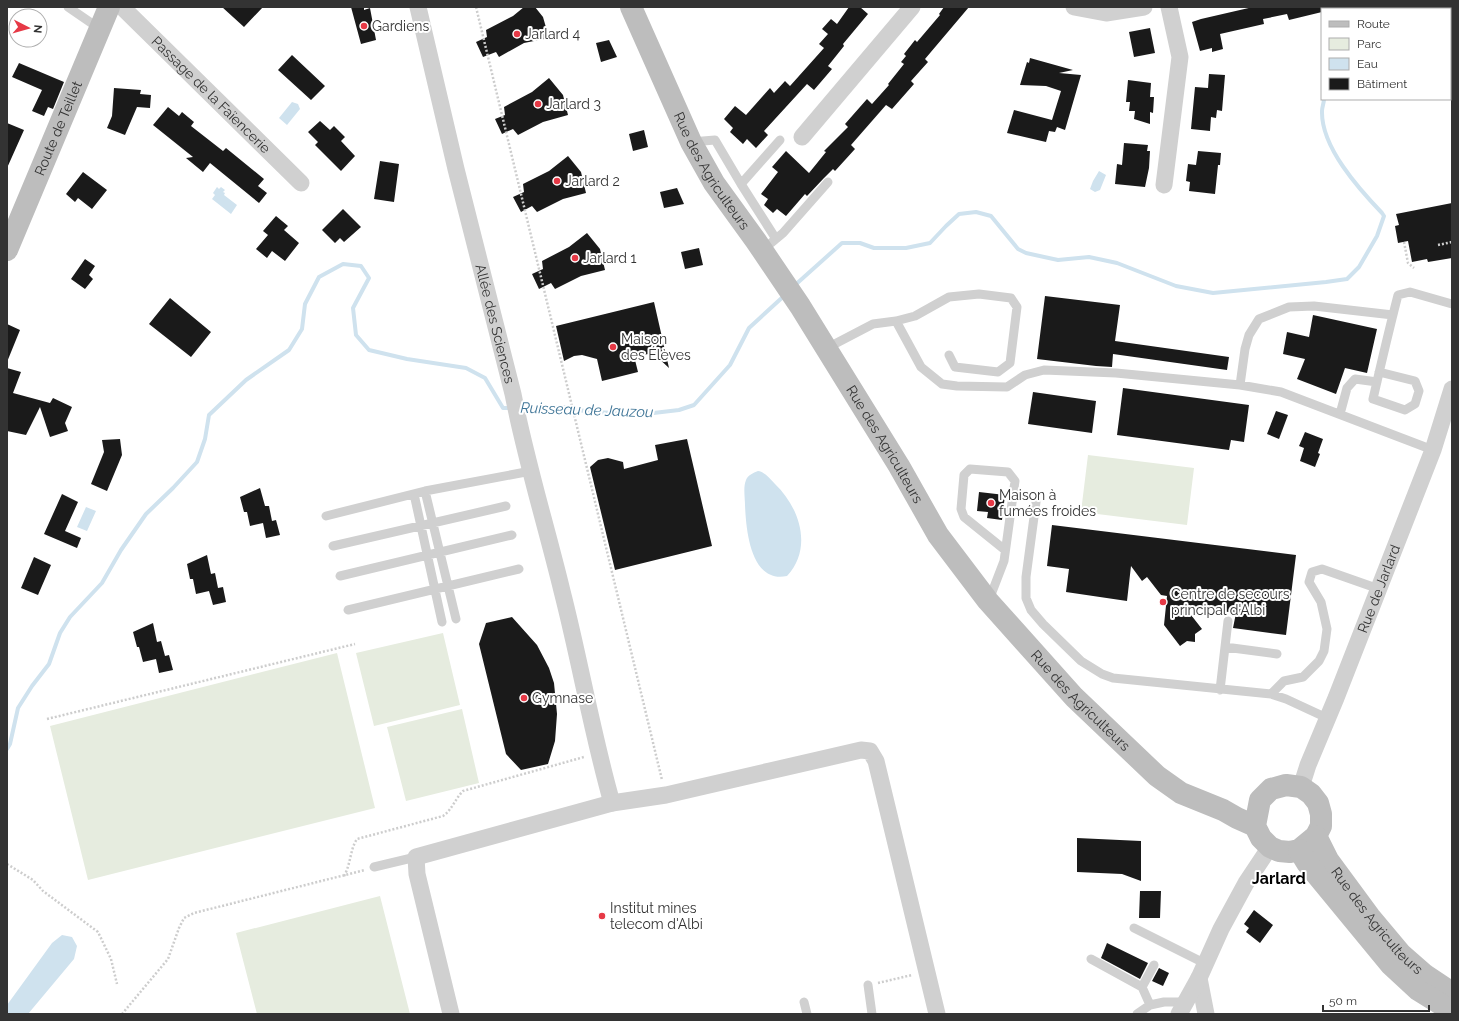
<svg xmlns="http://www.w3.org/2000/svg" width="1459" height="1021" font-family="Raleway,sans-serif">
  <style>
    .green { fill: #e6ecdf }
    .water { fill: #cfe2ee }
    .lines { fill: none; stroke-linecap: round; stroke-linejoin: round }
    .stream { stroke: #cfe2ee; stroke-width: 4 }
    .building { fill: #1a1a1a }
    .path { stroke: #cdcdcd; stroke-width: 2.5; stroke-dasharray: 2 2; stroke-linecap: butt }
    .lane { stroke: #d0d0d0; stroke-width: 9 }
    .street { stroke: #d0d0d0; stroke-width: 17 }
    .secondary { stroke: #bdbdbd; stroke-width: 22 }
    .poi-dot { fill: #e63946; stroke: #fff; stroke-width: 1.5 }
    .labels { text-anchor: middle; stroke-width: 4; stroke-linejoin: round; paint-order: stroke }
    .poi-label { font-size: 14px; fill: #333; stroke: #fff; text-anchor: start }
    .street-label { font-size: 14px; fill: #333; stroke: #fff }
    .water-label { font-size: 15px; font-style: italic; fill: #3f7597; stroke: #fff }
    .quarter-label { font-size: 16px; font-weight: bold; fill: #000; stroke: #fff }
  </style>
  <rect width="100%" height="100%" fill="#fff"/>
  <path class="green" d="M1088,455l106,13 -7,57 -106,-13z
    M443,633l17,72 -86,21 -18,-73z
    M337,653l38,155 -287,72 -38,-154z
    M462,709l17,74 -73,18 -19,-74z
    M380,896l30,118h-153l-21,-81z"/>
  <path class="water" d="M292,102l6,2 2,5 -13,16 -8,-7z
    M1099,171l7,4 -6,15 -5,2 -5,-3 3,-8z
    M217,187l2,2 2,-2 4,3 -2,2 2,1 -1,2 13,10 -6,9 -19,-15 3,-4 -2,-2z
    M758,471c7,1 12,8 17,13 25,24 38,64 12,92 -37,8 -41,-48 -42,-71 0,-7 -2,-18 1,-25 2,-5 7,-7 12,-9z
    M86,507l10,4 -9,20 -10,-4z
    M62,935l10,2 5,9 -3,13 -46,55h-21v-9l45,-62z"/>
  <g class="lines">
    <path class="stream" d="M1402,9l3,-2
      M794,286l48,-43h18l14,5h32l24,-5 16,-17 13,-12 17,-2 15,4 27,33 8,4 32,7 31,-3 28,6 59,23 37,7 113,-11 21,-3 12,-12 18,-31 7,-20 -2,-3c-23,-24 -61,-66 -60,-102 0,-4 2,-8 2,-12
      M521,408l19,1 23,-2 27,5 55,2 34,-4 15,-5 36,-40 19,-37 36,-33
      M7,749l3,-5 8,-36 14,-22 17,-22 11,-31 10,-16 32,-34 19,-33 25,-36 27,-26 24,-26 8,-23 4,-24 37,-35 43,-30 13,-21 3,-25 14,-27 24,-13 18,2 8,12 -16,30 3,27 13,15 38,9 59,9 19,10 18,30h9"/>
  </g>
  <path class="building" d="M222,7h41l-19,20z
    M351,7h13v3l6,-2 6,32 -15,4z
    M524,7h11l8,10 6,21 -25,5 -25,14 -3,-5 -13,5 -7,-15 11,-5 -1,-7 27,-14z
    M849,7h11l8,7 -25,30 1,2 -16,20 4,3 -18,21 -7,-6 -43,47 4,4 -12,13 -9,-9 -4,5 -13,-12 3,-4 -9,-9 11,-13 11,9 24,-27 4,5 11,-12 5,5 34,-38 -5,-4 9,-10 -6,-5 9,-10 6,5z
    M944,7h25l-44,52 3,3 -17,19 3,3 -22,25 -6,-4 -35,40 4,4 -20,22 -2,-2 -9,9 -17,18 -2,-2 -19,22 -9,-7 -4,4 -9,-8 4,-6 -7,-5 17,-22 -6,-5 14,-16 23,22 17,-21 -2,-1 24,-24 -3,-3 22,-25 5,5 17,-19 -1,-1 16,-20 -3,-2 5,-6 -2,-2 11,-14 2,2 23,-27 -1,-1z
    M1253,7h71l1,2h-3v3l-33,8 -2,-6 -24,5 1,5 -44,10 3,15 -11,3v-4l-12,3 -8,-29 9,-3z
    M1150,28l5,25 -21,4 -5,-25z
    M609,40l8,17 -16,5 -5,-19z
    M292,55l33,31 -14,14 -33,-30z
    M1030,58l43,12 -14,3 22,2 -16,55 -8,-3 -2,5 -6,-1 -3,11 -39,-9 7,-23 38,10 9,-29 -15,-5 -26,-1 7,-23 2,1z
    M19,63l45,19 -11,27 -5,-2 -4,9 -12,-5 10,-21 -30,-13z
    M1209,74l16,1 -3,36 -5,-1 -1,8 -5,-1 -1,14 -19,-2 4,-42 13,1z
    M549,78l14,17 5,20 -25,7 -25,13 -5,-6 -11,5 -7,-15 10,-4 -1,-8 28,-15z
    M1128,80l23,3 -1,14h4l-1,16 -3,-1v12l-16,-5 1,-8h-6l1,-9h-4z
    M114,88l27,2 -1,4 11,1 -1,13 -13,-1 -12,28 -18,-7 5,-12z
    M168,107l11,9 3,-4 12,10 -3,4 32,25 3,-3 38,31 -6,7 9,7 -8,10 -49,-40 -7,9 -17,-14 7,-1 -40,-32z
    M320,121l10,9 4,-4 11,11 -4,4 14,15 -14,15 -26,-26 3,-3 -10,-10z
    M7,123l17,7 -17,38z
    M644,130l4,17 -15,4 -4,-17z
    M1124,143l24,2 -1,6h3l-1,17 -4,19 -30,-3 2,-20 5,1z
    M1198,151l23,2 -1,12h-2l-3,29 -26,-3 1,-9 -4,-1 2,-17 8,1z
    M568,156l13,16 5,21 -23,6 -26,13 -5,-6 -11,6 -8,-15 11,-5 -1,-8 26,-13z
    M380,161l19,3 -5,38 -20,-3z
    M83,172l24,18 -15,19 -14,-11 -3,4 -9,-8z
    M677,188l7,16 -20,4 -4,-16z
    M1452,203v55l-24,4 -1,-3 -15,3 -4,-21 -10,2 -3,-17 4,-1 -3,-11z
    M343,209l18,18 -17,15 -4,-4 -5,5 -13,-13z
    M276,216l12,10 -4,4 15,13 -14,18 -13,-10 -5,7 -11,-9 12,-14 -5,-4z
    M587,233l13,16 5,21 -24,6 -26,13 -4,-6 -12,6 -7,-15 11,-5 -1,-8 27,-14z
    M699,248l4,17 -18,4 -4,-17z
    M85,259l10,7 -6,9 4,4 -8,10 -14,-10z
    M1045,296l75,9 -5,36 114,16 -2,13 -114,-16 -1,13 -16,-1 -59,-7z
    M170,298l41,34 -20,25 -42,-33z
    M654,302l15,66 -14,-13 -6,-1 -15,2 4,16 -36,9 -5,-22 -15,-4 -8,1 -10,5 -8,-35z
    M1313,315l64,14 -10,44 -22,-5 -9,26 -39,-15 8,-20 -22,-5 4,-22 22,5z
    M7,324l13,6 -13,32z
    M7,368l14,4 -8,21 37,10 3,-5 19,9 -7,16 3,8 -18,6 -10,-30 -14,28 -19,-4z
    M1123,388l126,17 -5,37 -13,-2 -2,10 -112,-15z
    M1033,392l63,9 -4,32 -64,-9z
    M1276,411l12,4 -9,24 -12,-5z
    M1305,432l18,7 -5,14 2,1 -5,13 -15,-6 4,-13 -5,-2z
    M120,439l2,16 -15,36 -16,-7 13,-32 -2,-12z
    M687,439l25,107 -97,24 -25,-103 8,-7 10,-2 15,4 1,7 34,-9 -3,-15z
    M260,488l5,18h4l3,15 4,-1 4,15 -14,3 -3,-15 -13,3 -3,-14h-3l-4,-15z
    M979,492l26,3 -3,25 -15,-2 1,-6 -11,-1z
    M62,494l16,8 -13,29 16,7 -4,10 -33,-14z
    M1052,525l244,30 -10,80 -53,-7 3,-15 -52,-7 18,23 -7,5v8l-8,-1 -7,5 -16,-21 3,-29 -6,-1 -14,-18 -5,4 -11,-15 -4,35 -61,-9 3,-23 -22,-3z
    M207,555l4,19 4,-1 3,15 5,-1 3,15 -13,3 -4,-14 -13,3 -3,-15h-3l-3,-15z
    M34,557l17,8 -13,30 -17,-7z
    M512,617l25,28 12,23 5,15 3,31 -2,27 -7,23 -27,6 -15,-16 -27,-110 7,-21z
    M153,623l4,19 4,-1 4,15 4,-1 4,15 -14,3 -3,-14 -13,3 -4,-15h-2l-4,-15z
    M1077,838l64,3v40l-19,-7 -45,-2z
    M1140,891h21l-1,27h-21z
    M1254,910l19,15 -13,18 -14,-11 3,-4 -5,-4z
    M1107,943l41,20 -8,16 -39,-21z
    M1159,968l10,5 -6,13 -11,-5z"/>
  <g class="lines">
    <path class="path" d="M476,7l186,773
      M1404,242l4,21 6,5
      M1438,245l14,-3
      M47,719l308,-75
      M7,864l26,16 10,11 55,41 13,27 6,25
      M344,876c7,-12 6,-27 13,-37l86,-23c9,-6 12,-17 20,-25l121,-34
      M878,983l34,-8
      M122,1014l46,-55 11,-31 5,-10 10,-5 171,-43"/>
    <path class="lane" d="M68,7l32,22
      M691,142l24,-2 26,44
      M776,239l-35,-55 39,-44
      M771,243l12,-10 45,-51
      M896,321l25,46 21,17 15,2 50,1 18,-12 19,-5 72,3 124,12 41,7 152,58
      M827,348l46,-24 23,-3 19,-5 34,-19 30,-3 32,4 6,9 -7,56 -12,9 -43,-5 -6,-12
      M1379,372l36,9 4,10 -4,13 -10,6 -32,-11c8,-35 16,-69 25,-104l12,-3 42,12
      M1240,385l5,-36 4,-14 10,-16 30,-12 25,-1 79,9
      M1340,414l7,-26 8,-9 22,3
      M425,491l31,128
      M414,494l28,128
      M1036,502l-10,75v21l5,12 12,14 38,37 21,13 11,4 158,16 15,5 41,19
      M326,516l99,-25 106,-20
      M333,546l173,-40
      M340,576l172,-41
      M989,600l15,-39 11,-80 -7,-9 -38,-3 -6,6 -3,34 3,8 41,33
      M348,610l171,-41
      M1225,647l52,7
      M1220,690l8,-69
      M1271,694l13,-13 19,-4 16,-16 5,-10 3,-22 -6,-27 -12,-20 3,-10 10,-3 57,20
      M374,867l42,-10
      M1134,928l72,36
      M1091,959l51,28 8,18
      M868,985l4,29
      M1142,987l12,-22
      M804,1002l3,12
      M1137,1014l13,-9 14,-3h22"/>
    <g class="street">
      <path id="s1" d="M122,7l179,176"/>
      <path id="s2" d="M418,7l38,162 57,225c13,67 33,131 49,197 18,70 30,142 50,212"/>
      <path d="M1074,7l32,6 38,-6"/>
      <path d="M802,137l110,-130"/>
      <path d="M1164,185l16,-128 -11,-50"/>
      <path id="s3" d="M1301,787l7,-22 28,-67 97,-248 19,-61"/>
      <path d="M1199,978l7,36"/>
      <path d="M451,1014l-34,-140 -1,-17 196,-54 54,-8 195,-45 9,1 6,10 61,253"/>
      <path d="M1179,1014l20,-36 22,-49 25,-46 24,-36"/>
    </g>
    <g class="secondary">
      <path id="s4" d="M631,7l60,135 23,41 42,58 44,65 99,160 39,69 50,66 86,96 83,79 24,17 42,17 14,8 18,8 6,12 9,9 9,4 11,1 9,-2 17,-14 5,-10v-12l-3,-11 -7,-9 -10,-7 -15,-2 -15,4 -11,11 -5,26"/>
      <path id="s5" d="M7,250l102,-243"/>
      <path id="s6" d="M1316,836l12,24 42,57 31,37 24,21 27,18"/>
      <path d="M1299,850l8,13 84,102 27,25 34,21"/>
    </g>
  </g>
  <g class="poi-dot">
    <circle cx="364" cy="26" r="4"/>
    <circle cx="517" cy="34" r="4"/>
    <circle cx="538" cy="104" r="4"/>
    <circle cx="557" cy="181" r="4"/>
    <circle cx="575" cy="258" r="4"/>
    <circle cx="613" cy="347" r="4"/>
    <circle cx="991" cy="503" r="4"/>
    <circle cx="1163" cy="602" r="4"/>
    <circle cx="524" cy="698" r="4"/>
    <circle cx="602" cy="916" r="4"/>
  </g>
  <g class="labels">
    <g class="poi-label">
      <text x="372" y="31">Gardiens</text>
      <text x="525" y="39">Jarlard 4</text>
      <text x="546" y="109">Jarlard 3</text>
      <text x="565" y="186">Jarlard 2</text>
      <text x="583" y="263">Jarlard 1</text>
      <text x="621" y="344">Maison<tspan x="621" dy="16">des Élèves</tspan></text>
      <text x="999" y="500">Maison à<tspan x="999" dy="16">fumées froides</tspan></text>
      <text x="1171" y="599">Centre de secours<tspan x="1171" dy="16">principal d'Albi</tspan></text>
      <text x="532" y="703">Gymnase</text>
      <text x="610" y="913">Institut mines<tspan x="610" dy="16">telecom d'Albi</tspan></text>
    </g>
    <g class="street-label">
      <text dy="5" stroke="none"><textPath href="#s1" startOffset="125">Passage de la Faïencerie</textPath></text>
      <text dy="5" stroke="none"><textPath href="#s5" startOffset="132">Route de Teillet</textPath></text>
      <text dy="5" stroke="none"><textPath href="#s4" startOffset="183">Rue des Agriculteurs</textPath></text>
      <text dy="5" stroke="none"><textPath href="#s2" startOffset="326">Allée des Sciences</textPath></text>
      <text dy="5" stroke="none"><textPath href="#s4" startOffset="507">Rue des Agriculteurs</textPath></text>
      <text dy="5" stroke="none"><textPath href="#s3" startOffset="213">Rue de Jarlard</textPath></text>
      <text dy="5" stroke="none"><textPath href="#s4" startOffset="831">Rue des Agriculteurs</textPath></text>
      <text dy="5" stroke="none"><textPath href="#s6" startOffset="105">Rue des Agriculteurs</textPath></text>
    </g>
    <g class="water-label">
      <text transform="translate(587 410) rotate(2)" y="5">Ruisseau de Jauzou</text>
    </g>
    <g class="quarter-label">
      <text x="1279" y="884">Jarlard</text>
    </g>
  </g>
  <rect width="1459" height="1021" fill="none" stroke="#333333" stroke-width="16"/>
  <rect x="1321" y="8" width="130" height="92" fill="#ffffff" stroke="#adadad"/>
  <rect x="1329" y="21" width="20" height="6" fill="#bdbdbd" stroke="#adadad"/>
  <text x="1357" y="28" font-size="12" fill="#333333">Route</text>
  <rect x="1329" y="38" width="20" height="12" fill="#e6ecdf" stroke="#adadad"/>
  <text x="1357" y="48" font-size="12" fill="#333333">Parc</text>
  <rect x="1329" y="58" width="20" height="12" fill="#cfe2ee" stroke="#adadad"/>
  <text x="1357" y="68" font-size="12" fill="#333333">Eau</text>
  <rect x="1329" y="78" width="20" height="12" fill="#1a1a1a" stroke="#adadad"/>
  <text x="1357" y="88" font-size="12" fill="#333333">Bâtiment</text>
  <g transform="translate(28 28) rotate(96)"><circle r="19" fill="#ffffff" stroke="#adadad"/>
  <path d="M0-3L7 15L0 10L-7 15Z" fill="#e63946"/>
  <text y="-6" font-size="11" font-weight="bold" text-anchor="middle" fill="#333333">N</text>
  </g>
  <path d="M1323 1005v6h106v-6" fill="none" stroke="#333333" stroke-width="2"/>
  <text x="1329" y="1005" font-size="12" fill="#333333" stroke="#ffffff" stroke-width="3" paint-order="stroke">50 m</text>
</svg>
